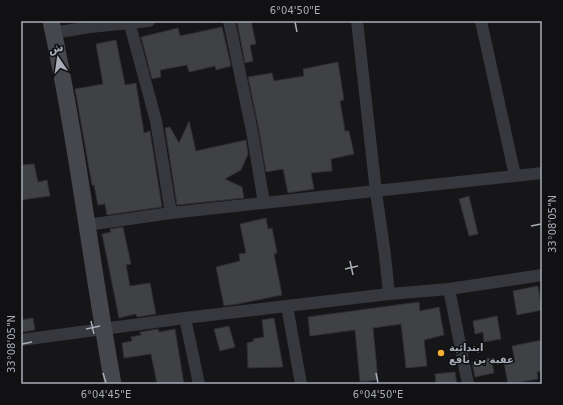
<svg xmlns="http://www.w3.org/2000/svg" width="563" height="405" font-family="'DejaVu Sans','Noto Sans Arabic',sans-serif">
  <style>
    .building { fill: #404145; stroke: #303034 }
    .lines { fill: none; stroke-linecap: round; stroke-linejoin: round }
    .street { stroke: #37383d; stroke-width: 12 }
    .secondary { stroke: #45474d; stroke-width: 17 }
    .ticks { fill: none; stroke: #a8adb8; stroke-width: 1.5 }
    .poi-dot { fill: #f2b134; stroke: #111113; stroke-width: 1.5 }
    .labels { text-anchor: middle; stroke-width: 3; stroke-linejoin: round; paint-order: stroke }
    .poi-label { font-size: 10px; font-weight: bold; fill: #a8adb8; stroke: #111113; text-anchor: start }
    .neatline { fill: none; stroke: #a8adb8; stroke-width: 1.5 }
    .ticks-label { font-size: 10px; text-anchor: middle; fill: #a8adb8 }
  </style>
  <rect width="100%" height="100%" fill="#161618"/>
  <path class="building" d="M242,21h9l5,23 -6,1 3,16 -8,2 -8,-41z
    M222,27l9,39 -15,4 -1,-4 -26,6 -2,-7 -27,5 1,7 -9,2 -11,-42 37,-9 2,8z
    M116,40l9,45 11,-2 8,50 6,-2 12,76 -55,8 -2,-11 -7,1 -4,-20h-2l-17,-96 28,-5 -7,-40z
    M338,62l6,38 -4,1 5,30h4l5,23 -23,5 1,12 -21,2 3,16 -26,4 -5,-24 -17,3 -7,-42 -11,-53 24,-4 2,8 30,-5 -1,-7z
    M189,121l7,30 50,-11 2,14 -7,16 -16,9 17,8 2,11 -67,7 -12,-77 5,-1 9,16z
    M34,164l4,18 9,-2 3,16 -29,4v-35z
    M469,196l9,38 -9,2 -10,-37z
    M266,218l2,11 4,-1 5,25 -3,1 8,41 -44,9 -14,2 -8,-39 24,-6 -1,-7 7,-1 -6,-29z
    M123,227l8,37 -5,1 4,21 20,-3 6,31 -19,3 -1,-3 -17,4 -10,-50 -7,-34 9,-2 -1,-3z
    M538,286l4,24 -25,5 -4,-24z
    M419,302l1,9 19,-4 5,28 -20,5 3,26 -21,2 -5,-44 -28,4 5,52 -18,2 -5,-52 -45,6 -2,-19z
    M497,316l4,23 -17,3 -1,-10 -8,2 -2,-13z
    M33,318l2,12 -13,2 -1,-12z
    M274,318l9,49 -35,1 -1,-25 7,-2 -1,-2 11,-2 -2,-17z
    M229,326l6,21 -15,4 -6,-22z
    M158,329l1,3 16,-3 9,55h-27l-6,-30 -27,4 -2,-15 10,-2 -1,-4 10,-2 -1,-3z
    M542,340v31l-5,1 1,7 -30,5 -4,-21 11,-1 -3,-16z
    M491,358l3,15 -19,4 -3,-15z
    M455,372l2,12h-21l-1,-10z"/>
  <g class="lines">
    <path class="street" d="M129,21l27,100 15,92
      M229,21l23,110 12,72
      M357,21l19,171 9,63 4,39
      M481,21l34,155
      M53,33l37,-6 59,-6
      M87,225l84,-12 371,-40
      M449,289l19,95
      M287,306l14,78
      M185,318l14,66
      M21,340l164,-22 204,-24 60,-5 93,-14"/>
    <path class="secondary" d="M51,21c26,120 40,242 62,363"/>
  </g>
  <path class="ticks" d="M295,22l2,10M531,226l10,-2M350,261l3,14M345,269l13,-3M91,321l3,13M86,329l14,-3M22,344l10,-2M103,373l3,10M376,373l2,10"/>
  <circle class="poi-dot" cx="441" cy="353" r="4"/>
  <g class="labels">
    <g class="poi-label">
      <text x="449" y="351">ابتدائية<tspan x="449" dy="12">عقبة بن نافع</tspan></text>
    </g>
  </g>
  <rect width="563" height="405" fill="none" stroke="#111113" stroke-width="44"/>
  <g transform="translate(58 58) rotate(347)" stroke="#111113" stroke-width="3" paint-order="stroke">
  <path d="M0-3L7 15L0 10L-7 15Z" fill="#a8adb8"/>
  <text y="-6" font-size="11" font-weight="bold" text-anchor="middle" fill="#a8adb8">ش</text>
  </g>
  <rect x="22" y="22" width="519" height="361" class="neatline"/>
  <g class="ticks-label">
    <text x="295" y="14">6°04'50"E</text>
    <text transform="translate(552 224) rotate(-90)" y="4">33°08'05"N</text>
    <text transform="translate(11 344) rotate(-90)" y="4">33°08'05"N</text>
    <text x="106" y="398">6°04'45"E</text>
    <text x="378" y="398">6°04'50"E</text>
  </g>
</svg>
